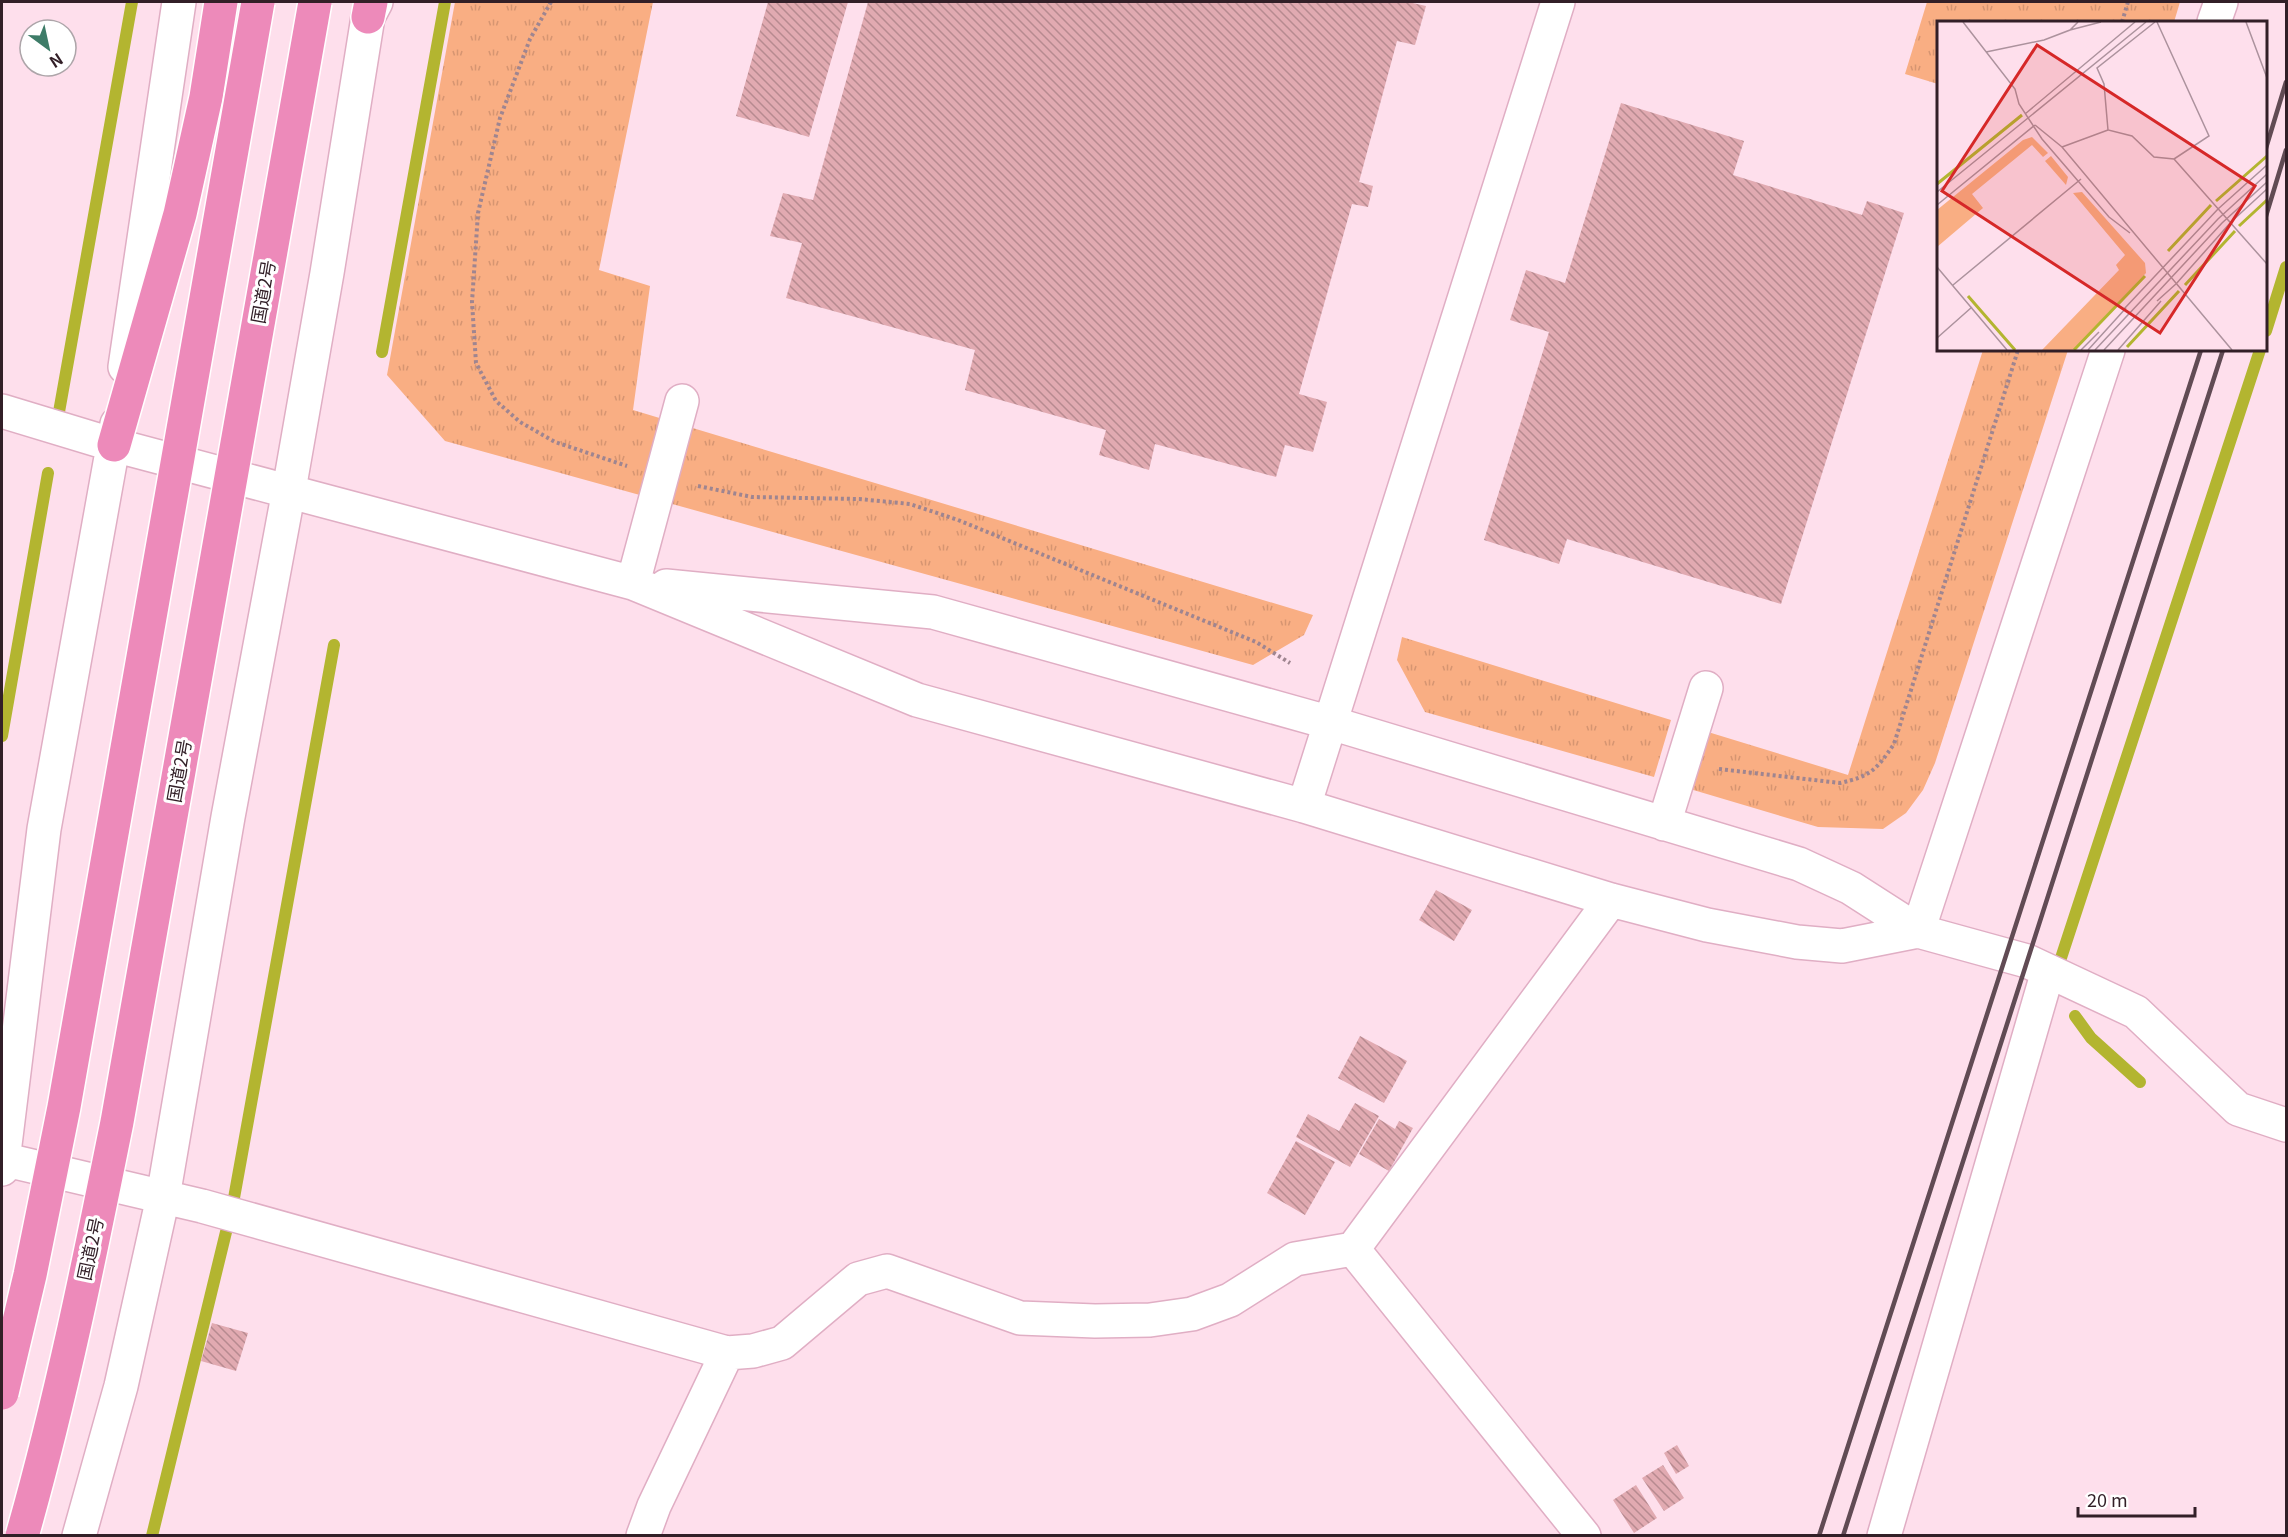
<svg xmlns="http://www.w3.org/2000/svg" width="2288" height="1537" font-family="Georgia,'Noto Sans JP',serif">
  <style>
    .park { fill: url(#park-tufts) }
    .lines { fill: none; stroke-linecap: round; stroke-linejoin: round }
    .stream { stroke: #b3b530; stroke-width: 12 }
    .building { fill: url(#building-back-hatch) }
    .minor-casing { stroke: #e0aec4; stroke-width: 36 }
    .highway-casing { stroke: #fff; stroke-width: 36 }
    .path { stroke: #9f8590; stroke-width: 4; stroke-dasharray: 3 3; stroke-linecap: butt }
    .minor { stroke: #fff; stroke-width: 33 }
    .highway { stroke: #ed8aba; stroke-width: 33 }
    .rail { stroke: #614b54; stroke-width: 4.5 }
    .highway-bridge-casing { stroke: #fff; stroke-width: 36; stroke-linecap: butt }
    .highway-bridge { stroke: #ed8aba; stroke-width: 33 }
    .labels { text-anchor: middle; stroke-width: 6; stroke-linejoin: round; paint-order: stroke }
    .street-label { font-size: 18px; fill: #321f27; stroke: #fff }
    .inset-river { fill: none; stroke: #b3b530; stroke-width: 3 }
    .inset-road { fill: none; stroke: #ac929d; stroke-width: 1.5 }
    .view { fill: #d62828; fill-opacity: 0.15; stroke: #d62828; stroke-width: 3 }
    .inset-edge { fill: none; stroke: #321f27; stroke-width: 3 }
  </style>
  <defs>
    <pattern id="park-tufts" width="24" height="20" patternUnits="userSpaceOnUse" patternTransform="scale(1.5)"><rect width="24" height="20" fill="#f9ae83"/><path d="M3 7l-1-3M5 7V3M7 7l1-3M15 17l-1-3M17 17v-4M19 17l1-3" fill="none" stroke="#d69571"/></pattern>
    <pattern id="building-back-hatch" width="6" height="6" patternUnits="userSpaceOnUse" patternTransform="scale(1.5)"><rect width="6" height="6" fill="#e1aab1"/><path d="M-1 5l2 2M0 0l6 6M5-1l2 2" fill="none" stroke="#b78a90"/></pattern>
  </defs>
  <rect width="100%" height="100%" fill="#fedfec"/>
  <path class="park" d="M455,2h198l-54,268 51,16 -17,124 680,205 -9,20 -51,30 -808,-224 -58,-66z
    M1927,2h253l-6,20h-236v62l-33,-10z
    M1983,350h85l-133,413 -12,27 -17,23 -23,16 -65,-2 -128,-38 18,-57 140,43z
    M1402,637l269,83 -17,57 -229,-65 -28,-52z"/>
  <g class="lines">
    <path class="stream" d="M2266,331l20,-64
      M382,352l63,-350
      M59,412l73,-410
      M2,736l46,-263
      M2061,958l199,-608
      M2075,1016l16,22 49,44
      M234,1198l100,-553
      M152,1536l74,-304"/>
  </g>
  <path class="building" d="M768,2h80l-39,135 -73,-21z
    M868,2h540l18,4 -11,39 -18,-4 -38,141 14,4 -5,21 -16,-3 -53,190 28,8 -14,50 -28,-7 -9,32 -121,-33 -6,26 -50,-15 7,-25 -141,-40 10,-40 -189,-52 16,-55 -32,-7 13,-43 30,7z
    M1621,103l123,38 -11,34 129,40 5,-14 37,12 -123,391 -214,-65 -8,25 -75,-24 65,-208 -39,-12 16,-50 39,13z
    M1436,890l36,20 -18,31 -35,-21z
    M1360,1036l47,25 -23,42 -46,-25z
    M1355,1103l24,13 -29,51 -54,-30 12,-23 31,17z
    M1379,1119l16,10 4,-8 14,7 -24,43 -30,-17z
    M1296,1141l39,21 -30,53 -38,-22z
    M212,1323l36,10 -12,38 -35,-10z
    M1677,1445l12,21 -13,8 -12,-21z
    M1663,1465l21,33 -20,13 -22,-33z
    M1636,1485l21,33 -23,15 -21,-33z"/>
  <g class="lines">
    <g class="minor-casing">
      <path id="minor" d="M2214,22l7,-20
        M125,367l54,-365
        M2,411l112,34 519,138 284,117 387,106 307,94 96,25 90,17 45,4 76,-15
        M633,583l49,-182
        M666,586l267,26 398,111 468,141 52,24 67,43 109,30 109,51 102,97 48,16
        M1304,806l254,-804
        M1664,824l42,-136
        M1918,931l190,-581
        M2,1159l200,47 525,147 26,-2 29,-8 76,-64 29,-8 133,47 75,3 55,-1 42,-6 38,-14 65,-41 58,-10 231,287
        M2,1169l42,-340 73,-405
        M1353,1249l258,-349
        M79,1536l42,-150 42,-189 65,-380 61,-327 38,-217 41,-256 8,-15
        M643,1536l11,-30 73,-153
        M1884,1536l164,-565"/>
    </g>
    <g class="highway-casing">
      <path id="highway" d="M368,17l3,-15
        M114,445l66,-231 26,-117 15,-95"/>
    </g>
    <path class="path" d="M551,2l-21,37 -30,79 -22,95 -6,89 4,61 20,38 24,21 35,20 72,24
      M2122,22l6,-20
      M698,486l54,11 107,2 51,5 48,16 298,122 34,21
      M1719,769l121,14c31,-7 36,-13 54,-39l124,-394"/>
    <use href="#minor" class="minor"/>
    <use href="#highway" class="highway"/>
    <path class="rail" d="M2266,148l20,-66
      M2266,216l20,-66
      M1819,1536l382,-1186
      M1843,1536l380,-1186"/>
    <g class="highway-bridge-casing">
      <path id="highway-bridge" d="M2,1393l28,-118 34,-168 194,-1105
        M22,1536c39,-137 67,-275 95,-414l198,-1120"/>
    </g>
    <use href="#highway-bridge" class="highway-bridge"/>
  </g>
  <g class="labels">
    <g class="street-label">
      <text transform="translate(264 292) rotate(-80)" y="6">国道2号</text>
      <text transform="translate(180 771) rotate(-80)" y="6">国道2号</text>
      <text transform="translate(91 1249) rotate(-78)" y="6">国道2号</text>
    </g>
  </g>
  <g transform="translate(1937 21)">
    <rect width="330" height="330" fill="#fedfec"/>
    <path d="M95,116l16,16 -5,4 -11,-12 -60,49 11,14 -46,39v-37l86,-70zM114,135l17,21 -2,8 -21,-24zM145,171l63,71 1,10 -73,77h-31l77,-80 -3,-5 9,-10 -52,-62z" fill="#f9ae83"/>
    <path class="inset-river" d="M0,163l85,-69M279,180l51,-45M302,205l28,-26M231,230l43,-46M248,264l50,-54M31,275l47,54M190,326l52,-56M137,329l71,-74"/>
    <path class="inset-road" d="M26,1l52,67 4,15 23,35 67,78 21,16M218,1l-58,46 7,16 4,46 24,6 22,21 20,2 93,105M220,1l52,114 -35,23M309,1l21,56M133,9l31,-8M49,31l58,-12 26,-10 8,-8M88,93l110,-92M98,104l27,22 170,203M125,126l46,-17M0,171l209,-170M0,184l98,-80M0,246l70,83M239,263l55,-62 36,-33M16,264l128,-106M220,280l20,-18M187,288l94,-100 49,-44M0,317l35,-31M144,329l18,-18M151,329l38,-42M158,329l123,-131 49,-45M167,329l118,-127 45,-41M181,329l43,-49"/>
    <path class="view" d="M100,24l218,141 -95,147 -218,-142z"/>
    <rect width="330" height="330" class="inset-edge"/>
  </g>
  <rect width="2288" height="1537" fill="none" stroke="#321f27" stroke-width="6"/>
  <g transform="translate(48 48) rotate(147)"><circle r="28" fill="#ffffff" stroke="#ada5a9" stroke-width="1.5"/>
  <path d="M0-4.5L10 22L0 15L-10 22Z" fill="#3e7c68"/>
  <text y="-9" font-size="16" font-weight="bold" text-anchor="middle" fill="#321f27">N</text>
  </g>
  <path d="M2078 1507v9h117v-9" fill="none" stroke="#321f27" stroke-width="3"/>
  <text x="2087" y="1507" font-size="18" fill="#321f27" stroke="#ffffff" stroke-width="4.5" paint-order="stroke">20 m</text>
</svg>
